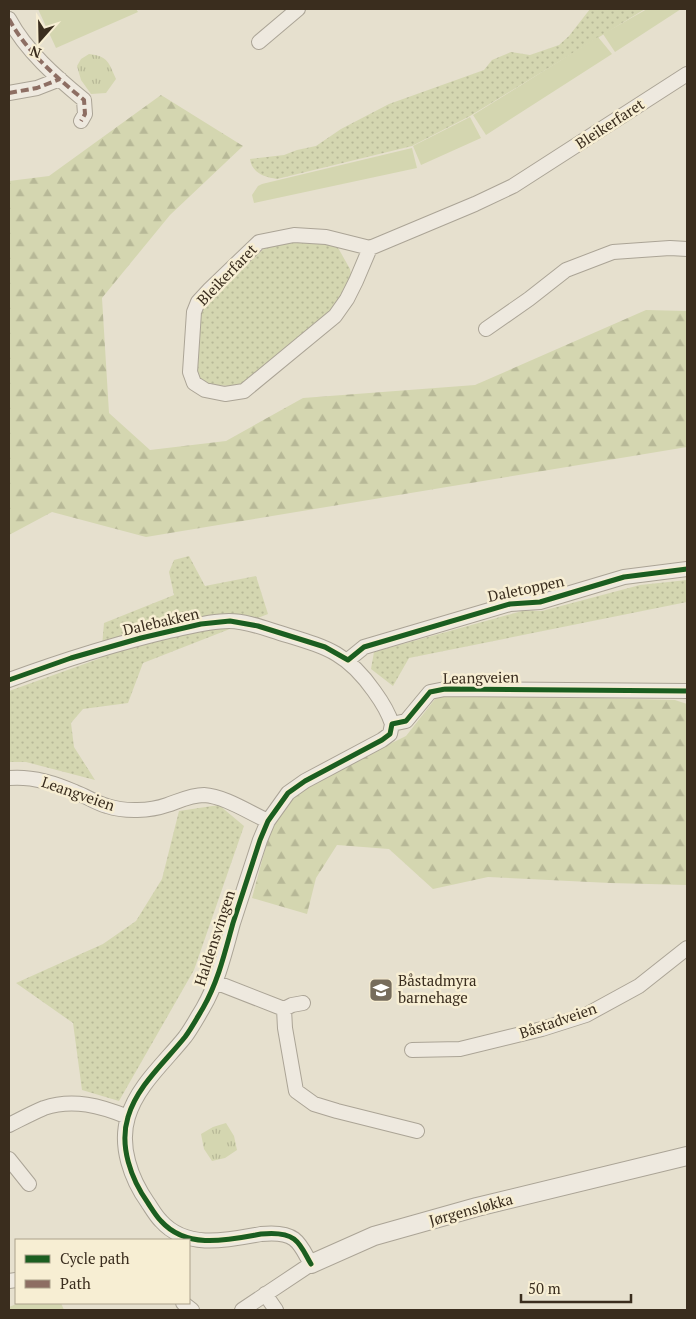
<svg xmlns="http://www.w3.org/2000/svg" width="696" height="1319" font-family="'PT Serif',serif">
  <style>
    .grass { fill: url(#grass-dots) }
    .forest { fill: url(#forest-firs) }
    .park { fill: url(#park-tufts) }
    .garden { fill: #d4d6b0 }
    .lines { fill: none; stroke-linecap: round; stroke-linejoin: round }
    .minor-casing { stroke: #aba496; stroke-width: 16 }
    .tertiary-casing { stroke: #aba496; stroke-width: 20 }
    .minor { stroke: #eee9df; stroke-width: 14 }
    .tertiary { stroke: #eee9df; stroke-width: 18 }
    .quiet { stroke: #8d6e63; stroke-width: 4; stroke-dasharray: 8 4; stroke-linecap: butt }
    .cycleway-casing { stroke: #f7eed3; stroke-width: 8 }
    .cycleway { stroke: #1b5e20; stroke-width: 5 }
    .labels { text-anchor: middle; stroke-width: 5; stroke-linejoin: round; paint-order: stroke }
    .street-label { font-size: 15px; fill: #3a2d1e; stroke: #f7eed3 }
    .poi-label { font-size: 15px; fill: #3a2d1e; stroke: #f7eed3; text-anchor: start }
  </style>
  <defs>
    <pattern id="grass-dots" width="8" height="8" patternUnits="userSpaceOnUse" patternTransform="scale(1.25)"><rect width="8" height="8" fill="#d4d6b0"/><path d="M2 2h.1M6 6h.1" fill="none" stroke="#b7b897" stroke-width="1.8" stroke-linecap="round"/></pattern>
    <pattern id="forest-firs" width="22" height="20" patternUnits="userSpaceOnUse" patternTransform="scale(1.25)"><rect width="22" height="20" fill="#d4d6b0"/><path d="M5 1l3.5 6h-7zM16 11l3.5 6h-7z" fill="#b7b897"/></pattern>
    <pattern id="park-tufts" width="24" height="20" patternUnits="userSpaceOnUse" patternTransform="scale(1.25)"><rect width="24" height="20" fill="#d4d6b0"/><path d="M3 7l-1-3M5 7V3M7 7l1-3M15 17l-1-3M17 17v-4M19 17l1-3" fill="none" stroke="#b7b897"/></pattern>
  </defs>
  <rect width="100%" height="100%" fill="#e6e0ce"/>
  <path class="grass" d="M590,9h55l-175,107 -58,30 -135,33c-13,-2 -25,-6 -27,-20l34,-4 13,-5 19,-4 25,-17 48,-25 95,-34 8,-10 19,-8 19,3 29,-10 10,-9z
    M296,239l27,3 14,4 13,23 2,10 -19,31 -87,73 -16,3 -24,-2 -10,-8 3,-56 4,-12 35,-37 27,-23z
    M189,556l16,30 51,-10 12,38 -125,49 -15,40 -45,6 -12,14 3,24 21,33 -69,-18h-17v-71l92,-33 3,-35 70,-28 -5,-23 5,-12z
    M687,580v22l-278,56 -16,28 -22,-17 3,-17 148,-41h20l98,-26z
    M219,805l25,21 -50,144 -75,131 -37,-11 -9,-67 -57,-40 87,-39 33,-23 26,-42 17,-68z"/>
  <path class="forest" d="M161,95l82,51 -73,69 -68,83 7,115 41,37 76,-9 77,-43 172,-13 171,-75 41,1v136l-541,90 -94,-25 -43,23v-354l40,-5z
    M439,694l236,6 12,4v181l-77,-2 -122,-6 -55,12 -44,-40 -52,-4 -21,33 -9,36 -55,-16 23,-86 27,-25 104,-51z"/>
  <path class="park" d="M89,54c19,2 20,9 27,25l-10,14 -15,1 -10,-14 -4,-14 4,-7z
    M226,1123l8,13 3,14 -12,8 -13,3 -8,-12 -3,-15 12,-7z"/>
  <path class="garden" d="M38,9h98l2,3 -82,36z
    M647,9h34l-66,43 -12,-18z
    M598,37l14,17 -126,81 -13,-20z
    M470,117l11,21 -60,27 -8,-19z
    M412,148l5,20 -163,35 -2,-8 6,-9 4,-2z
    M19,1303h42l3,7h-55v-3z"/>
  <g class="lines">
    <g class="minor-casing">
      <path id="minor" d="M9,19c17,32 47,58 75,81l1,14 -4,7
        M259,42l39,-33
        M9,93l28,-5 23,-9
        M370,248l-14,33 -9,18 -12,17 -91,75 -19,3 -20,-4 -11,-7 -4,-11 4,-60 4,-10 12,-13 49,-47 35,-7 32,2 44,11 105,-44 38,-18 174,-112
        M486,329l43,-30 37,-29 47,-18 57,-4 17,1
        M348,660l16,-13 146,-43 30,-2 84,-25 63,-8
        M9,680c52,-19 105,-36 160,-49 19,-4 40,-10 60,-10 17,0 35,7 51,12 45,14 66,18 94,58 8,11 14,20 18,33
        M9,778c22,-2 46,5 66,14 11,4 21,11 32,14 18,6 43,5 60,-1 12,-4 24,-10 37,-10 20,1 46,18 64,26
        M215,982l69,27 1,19 11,63 18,13 23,7 80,20
        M284,1009l8,-4 11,-2
        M412,1050l48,-1 82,-20 44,-14 53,-29 48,-38
        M9,1125c12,-6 23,-12 35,-17 29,-10 57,-2 84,9
        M9,1159l20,25
        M9,1281l7,-1
        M265,1294l11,16
        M183,1303l9,7
        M242,1310l69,-46c-5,-8 -9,-19 -17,-25 -8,-6 -23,-6 -33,-5 -33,6 -74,16 -100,-13 -5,-5 -9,-12 -13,-18 -17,-24 -29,-57 -20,-86 9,-31 37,-55 57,-80 6,-8 12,-19 18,-29 15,-26 22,-56 30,-85 9,-27 18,-55 27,-83l8,-19 20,-28 17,-12 77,-41 8,-6 2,-10 14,-3 24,-29 15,-3 242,2"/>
    </g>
    <g class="tertiary-casing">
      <path id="tertiary" d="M311,1264l63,-28 103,-29 210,-51"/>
    </g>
    <use href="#minor" class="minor"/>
    <use href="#tertiary" class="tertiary"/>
    <path class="quiet" d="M9,19c17,32 47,58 75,81l1,14 -4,7
      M9,93l28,-5 23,-9"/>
    <g class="cycleway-casing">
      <path id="cycleway" d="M9,680l62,-22 70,-20 60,-14 29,-3 28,5 67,21 23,13 16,-13 146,-43 30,-2 84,-25 63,-8
        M311,1264c-5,-8 -9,-19 -17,-25 -8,-6 -23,-6 -33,-5 -33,6 -74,16 -100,-13 -5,-5 -9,-12 -13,-18 -17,-24 -29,-57 -20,-86 9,-31 37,-55 57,-80 6,-8 12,-19 18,-29 15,-26 22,-56 30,-85 9,-27 18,-55 27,-83l8,-19 20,-28 17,-12 77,-41 8,-6 2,-10 14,-3 24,-29 15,-3 242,2"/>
    </g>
    <use href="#cycleway" class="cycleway"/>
  </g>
  <defs>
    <g id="school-square" transform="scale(1.25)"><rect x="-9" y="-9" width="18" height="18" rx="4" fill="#766c5c" stroke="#f7eed3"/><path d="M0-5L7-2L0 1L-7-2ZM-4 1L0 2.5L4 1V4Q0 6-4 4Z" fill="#fff"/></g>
  </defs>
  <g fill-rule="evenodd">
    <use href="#school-square" x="381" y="990"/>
  </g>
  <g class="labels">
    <g class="street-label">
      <text transform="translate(610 124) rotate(-33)" y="5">Bleikerfaret</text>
      <text transform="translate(227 275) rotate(-46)" y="5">Bleikerfaret</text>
      <text transform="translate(526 589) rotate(-12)" y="5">Daletoppen</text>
      <text transform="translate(161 622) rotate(-13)" y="5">Dalebakken</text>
      <text transform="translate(481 678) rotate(-1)" y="5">Leangveien</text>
      <text transform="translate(78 794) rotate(19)" y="5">Leangveien</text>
      <text transform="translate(215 938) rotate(-72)" y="5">Haldensvingen</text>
      <text transform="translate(558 1021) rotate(-19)" y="5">Båstadveien</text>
      <text transform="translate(471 1210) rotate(-15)" y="5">Jørgensløkka</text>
    </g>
    <g class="poi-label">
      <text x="398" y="986">Båstadmyra<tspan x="398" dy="17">barnehage</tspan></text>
    </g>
  </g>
  <rect width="696" height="1319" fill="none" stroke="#3a2d1e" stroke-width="20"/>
  <rect x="15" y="1239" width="175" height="65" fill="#f7eed3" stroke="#aba18b"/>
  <rect x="25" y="1255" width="25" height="8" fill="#1b5e20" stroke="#aba18b"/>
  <text x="60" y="1264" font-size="15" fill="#3a2d1e">Cycle path</text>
  <rect x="25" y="1280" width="25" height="8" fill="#8d6e63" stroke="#aba18b"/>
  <text x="60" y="1289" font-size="15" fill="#3a2d1e">Path</text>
  <g transform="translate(40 40) rotate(200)" stroke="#f7eed3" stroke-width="4" paint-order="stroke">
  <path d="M0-4L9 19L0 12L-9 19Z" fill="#3a2d1e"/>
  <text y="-8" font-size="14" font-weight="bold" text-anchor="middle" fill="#3a2d1e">N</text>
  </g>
  <path d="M521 1294v8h110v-8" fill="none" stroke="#3a2d1e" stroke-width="2.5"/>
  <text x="528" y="1294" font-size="15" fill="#3a2d1e" stroke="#f7eed3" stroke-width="4" paint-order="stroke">50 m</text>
</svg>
